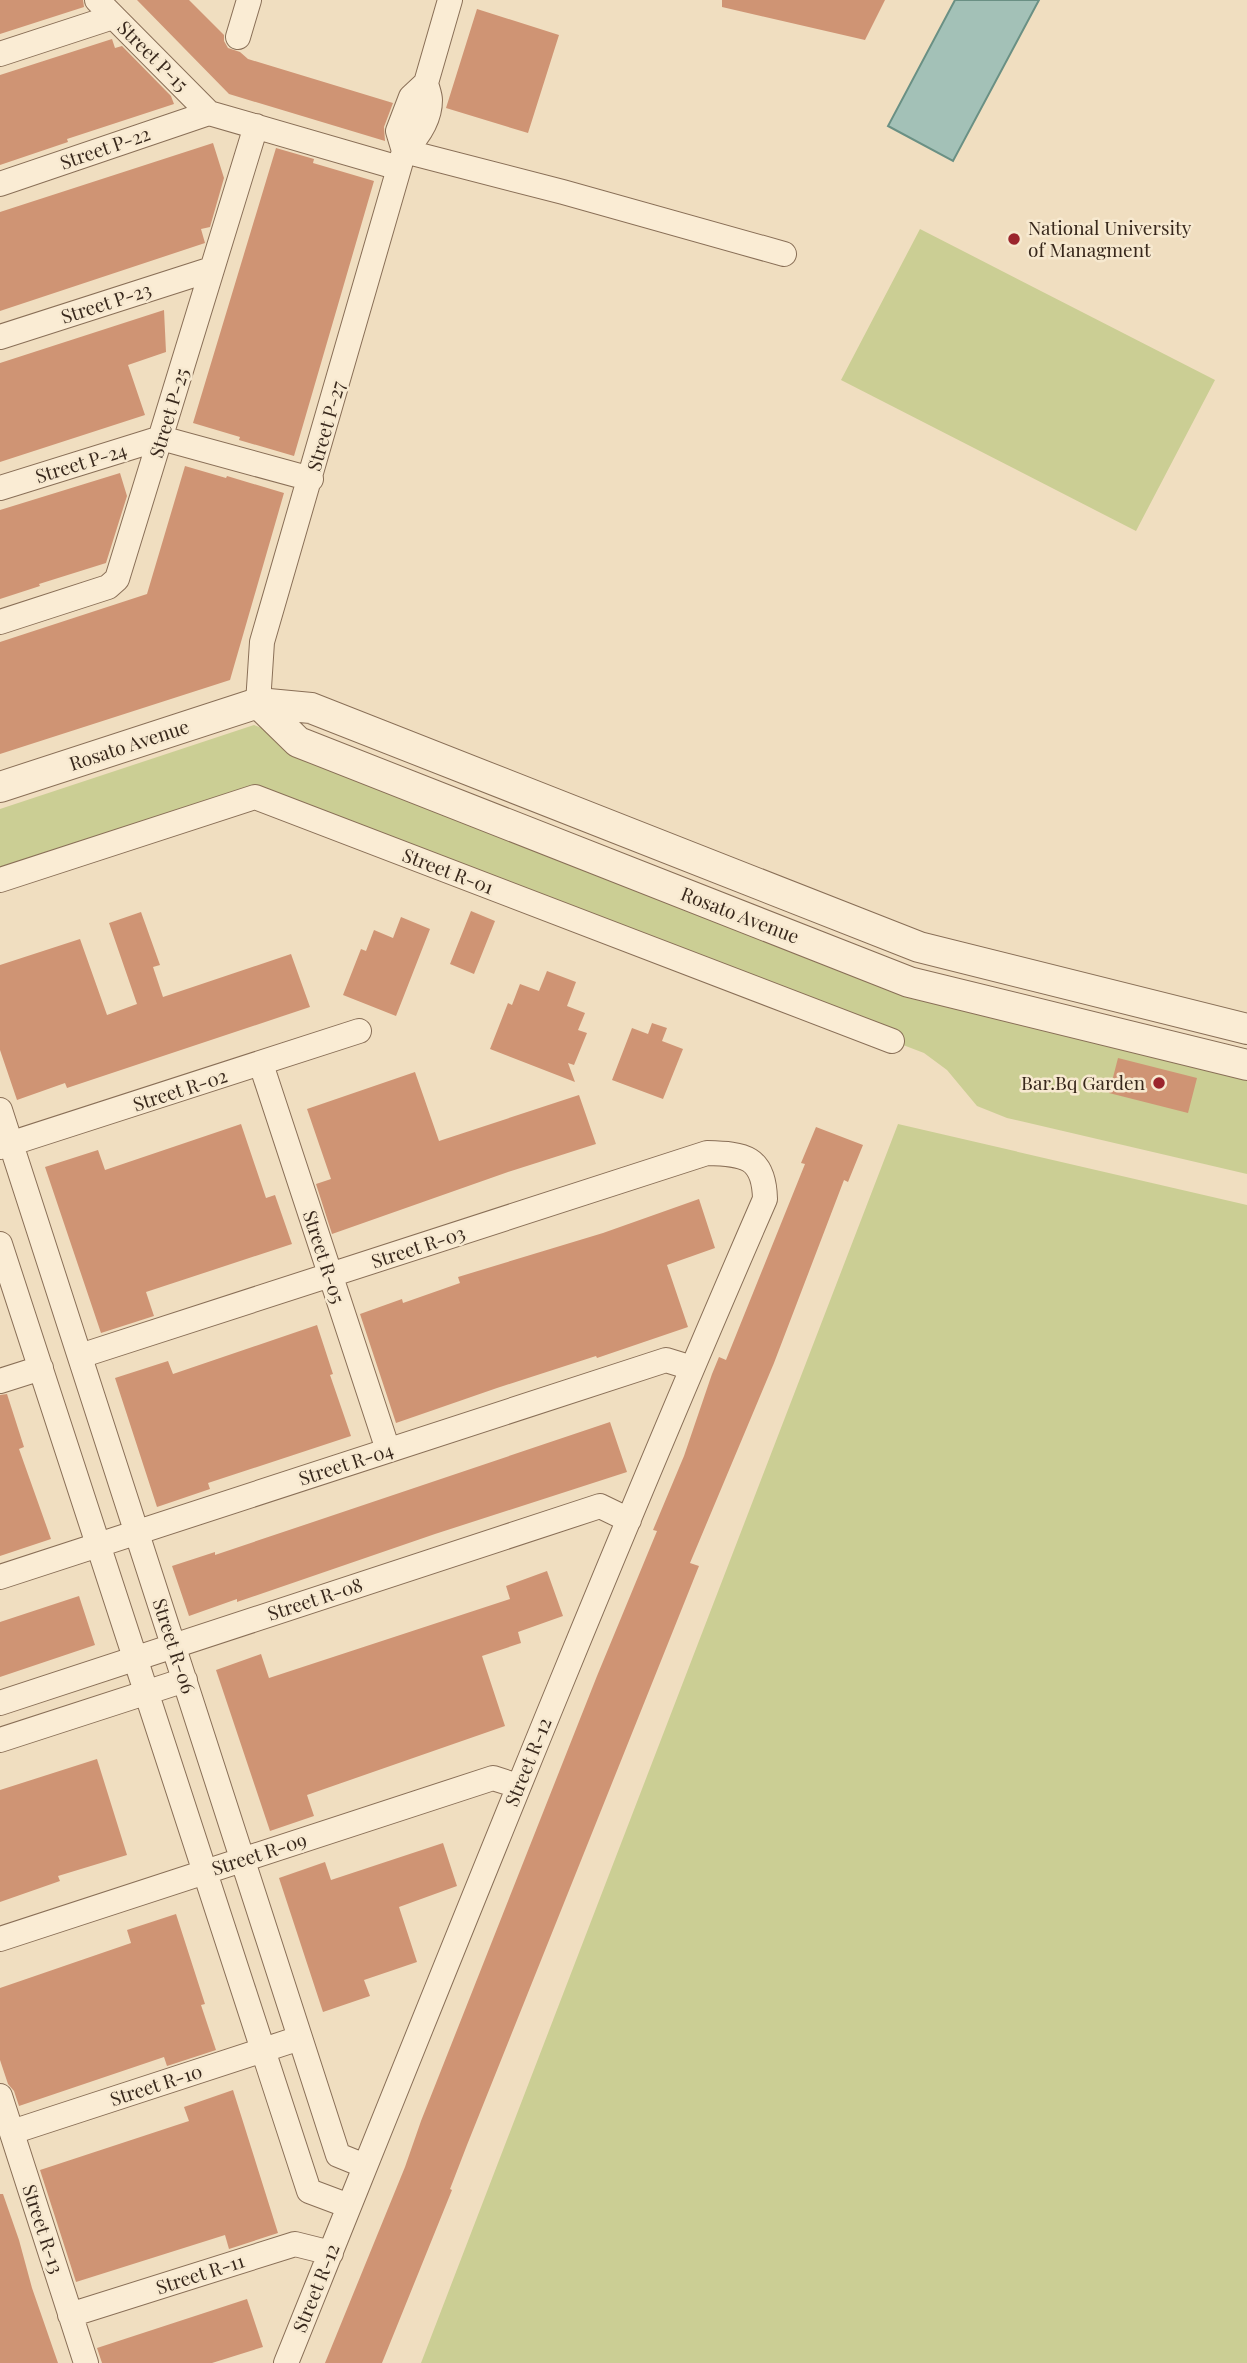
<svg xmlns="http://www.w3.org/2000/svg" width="1247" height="2363" font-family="'Playfair Display',serif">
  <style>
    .green { fill: #cbce94 }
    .water { fill: #a3c1b7; stroke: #6a9084; stroke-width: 2 }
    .building { fill: #cf9474 }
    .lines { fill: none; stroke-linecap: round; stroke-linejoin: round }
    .minor-casing { stroke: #896f57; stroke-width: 26 }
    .tertiary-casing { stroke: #896f57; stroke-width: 32 }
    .minor { stroke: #faecd4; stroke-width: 24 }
    .tertiary { stroke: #faecd4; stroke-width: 30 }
    .poi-dot { fill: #9b252d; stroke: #f7e9d0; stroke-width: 2.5 }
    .labels { text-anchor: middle; stroke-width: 5; stroke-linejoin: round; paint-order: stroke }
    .street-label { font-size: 19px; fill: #38281c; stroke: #f7e9d0 }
    .poi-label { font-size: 19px; fill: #38281c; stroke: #f7e9d0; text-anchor: start }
  </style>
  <rect width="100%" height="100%" fill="#f0dec0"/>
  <path class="green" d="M920,229l295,151 -79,151 -295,-151z
    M254,725l655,257 338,83v109l-240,-56 -30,-12 -30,-36 -23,-17 -669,-256 -255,83v-71z
    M898,1124l349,81v1158h-826z"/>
  <path class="water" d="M955,0h84l-86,161 -65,-35z"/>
  <path class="building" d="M0,0h83l1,7 -84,27z
    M137,0h52l35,35v6l4,7 12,4 8,7 145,44 -9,24 1,14 -156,-47z
    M722,0h163l-20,40 -143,-33z
    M477,9l82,26 -31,98 -82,-25z
    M112,39l3,9 7,-2 49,50 3,8 -107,35 1,3 -68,23v-90z
    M213,143l11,35 -14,49 -9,2 4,14 -205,68v-99z
    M276,148l38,11 -1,4 61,18 -80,275 -55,-16 1,-3 -47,-14z
    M164,310l2,42 -38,13 17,50 -145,47v-99z
    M185,466l41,12 1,-2 57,17 -54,187 -230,74v-112l147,-48z
    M120,473l7,23 -21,67 -67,21 1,2 -40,13v-89z
    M471,911l24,10 -21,53 -24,-10z
    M141,912l19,53 -7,2 10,30 128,-43 19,53 -243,81 -2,-5 -48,17 -17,-50v-85l80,-26 27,76 30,-11 -28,-81z
    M401,917l29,12 -34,87 -53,-21 18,-46 5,2 8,-21 19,8z
    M547,971l29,11 -9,24 18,7 -7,17 9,3 -13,32 -6,-2 7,19 -85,-33 18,-46 4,2 8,-21 19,7z
    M652,1023l15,5 -5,13 21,8 -20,50 -51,-19 20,-52 16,6z
    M1118,1058l79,20 -9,35 -79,-20z
    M415,1072l24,69 140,-46 17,49 -88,28 -176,62 -16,-50 15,-5 -24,-70z
    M241,1124l25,74 9,-3 17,49 -146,48 8,24 -53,17 -56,-166 53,-17 7,20z
    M816,1127l47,18 -15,37 -4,-2 -70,183 -84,200 9,3 -232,579 -17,44 2,1 -70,173h-57l80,-196 16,-46 176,-445 60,-145 -4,-1 31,-74 28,-82 7,-17 7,3 79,-196 -4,-1z
    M699,1199l16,49 -48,17 21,62 -91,31 -1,-2 -99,32 -101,35 -36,-109 42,-15 1,4 57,-20 -2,-6 145,-44z
    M317,1325l16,49 -3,1 21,61 -143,47 2,6 -53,18 -42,-129 53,-17 5,13z
    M7,1394l17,53 -5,2 32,90 -51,17v-161z
    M610,1422l17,50 -192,62 -198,68v-3l-48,17 -17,-50 43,-14v3z
    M547,1571l16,45 -45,16 3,11 -39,13 23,70 -198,69 7,21 -44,15 -54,-161 45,-16 8,24 241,-79 -4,-13z
    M79,1596l16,49 -95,32v-55z
    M97,1759l30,96 -69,21 2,5 -60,21v-112z
    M443,1843l14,43 -58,21 18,55 -53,18 6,16 -47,16 -44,-134 46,-16 6,18z
    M176,1914l29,90 -4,1 15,45 -49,16 -3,-9 -145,49 -5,-15 -6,-7 -8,-24v-72l131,-45 -4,-13z
    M233,2090l45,143 -49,16 -4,-14 -149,47 -36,-112 149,-49 -5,-14z
    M0,2194h3l16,46 13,48 26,75h-58z
    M247,2299l16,48 -51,16h-110l-5,-15z"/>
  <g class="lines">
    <g class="minor-casing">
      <path id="minor" d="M97,0l112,113 190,55
        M238,37l11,-37
        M0,54l113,-37
        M404,151l159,41 221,62
        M404,151l-6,-20 13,-34 15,-14 24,-83
        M0,184l209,-71
        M0,337l212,-68
        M0,488l161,-50 150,41
        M0,622l108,-35 9,-8 139,-453
        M258,703l4,-61 142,-491c13,-13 26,-31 26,-51 0,-5 -3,-12 -4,-17
        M0,880l255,-83 637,244
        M261,1064l127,386
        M0,1110l338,1045 27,11
        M0,1147l359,-116
        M0,1244l309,947 40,15
        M80,1356l627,-203c37,1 57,3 58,46 -167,384 -322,775 -479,1164
        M0,1381l41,-13
        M0,1577l666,-217 26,8
        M0,1703l600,-197 29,14
        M0,1740l185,-60
        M0,1939l493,-161 25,8
        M0,2096l86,267
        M12,2132l288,-94
        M70,2315l225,-71 36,9"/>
    </g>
    <g class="tertiary-casing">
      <path id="tertiary" d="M258,703l40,39 611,240 338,83
        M0,787l258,-84 53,5 608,239 328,82"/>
    </g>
    <use href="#minor" class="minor"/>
    <use href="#tertiary" class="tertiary"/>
  </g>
  <g class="poi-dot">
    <circle cx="1014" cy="239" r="7"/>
    <circle cx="1159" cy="1083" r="7"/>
  </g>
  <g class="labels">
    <g class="street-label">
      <text transform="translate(153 56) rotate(45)" y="7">Street P-15</text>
      <text transform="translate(105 148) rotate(-19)" y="7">Street P-22</text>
      <text transform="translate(106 303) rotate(-18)" y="7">Street P-23</text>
      <text transform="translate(169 413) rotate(-73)" y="7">Street P-25</text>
      <text transform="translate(326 426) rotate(-74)" y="7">Street P-27</text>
      <text transform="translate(81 463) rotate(-17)" y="7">Street P-24</text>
      <text transform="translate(129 745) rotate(-18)" y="7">Rosato Avenue</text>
      <text transform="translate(448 871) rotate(21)" y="7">Street R-01</text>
      <text transform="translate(740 915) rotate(21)" y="7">Rosato Avenue</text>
      <text transform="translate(180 1090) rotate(-18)" y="7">Street R-02</text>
      <text transform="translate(418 1247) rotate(-18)" y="7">Street R-03</text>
      <text transform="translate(324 1257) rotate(72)" y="7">Street R-05</text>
      <text transform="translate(346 1464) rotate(-18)" y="7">Street R-04</text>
      <text transform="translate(315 1599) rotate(-18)" y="7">Street R-08</text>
      <text transform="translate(174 1646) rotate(72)" y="7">Street R-06</text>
      <text transform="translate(528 1762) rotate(-68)" y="7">Street R-12</text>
      <text transform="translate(259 1854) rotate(-18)" y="7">Street R-09</text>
      <text transform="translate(156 2085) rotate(-18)" y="7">Street R-10</text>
      <text transform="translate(43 2229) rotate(72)" y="7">Street R-13</text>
      <text transform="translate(200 2274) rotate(-18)" y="7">Street R-11</text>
      <text transform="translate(316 2288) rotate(-68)" y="7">Street R-12</text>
    </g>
    <g class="poi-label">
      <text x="1028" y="235">National University<tspan x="1028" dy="22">of Managment</tspan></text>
      <text x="1145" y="1090" text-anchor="end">Bar.Bq Garden</text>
    </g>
  </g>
</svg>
